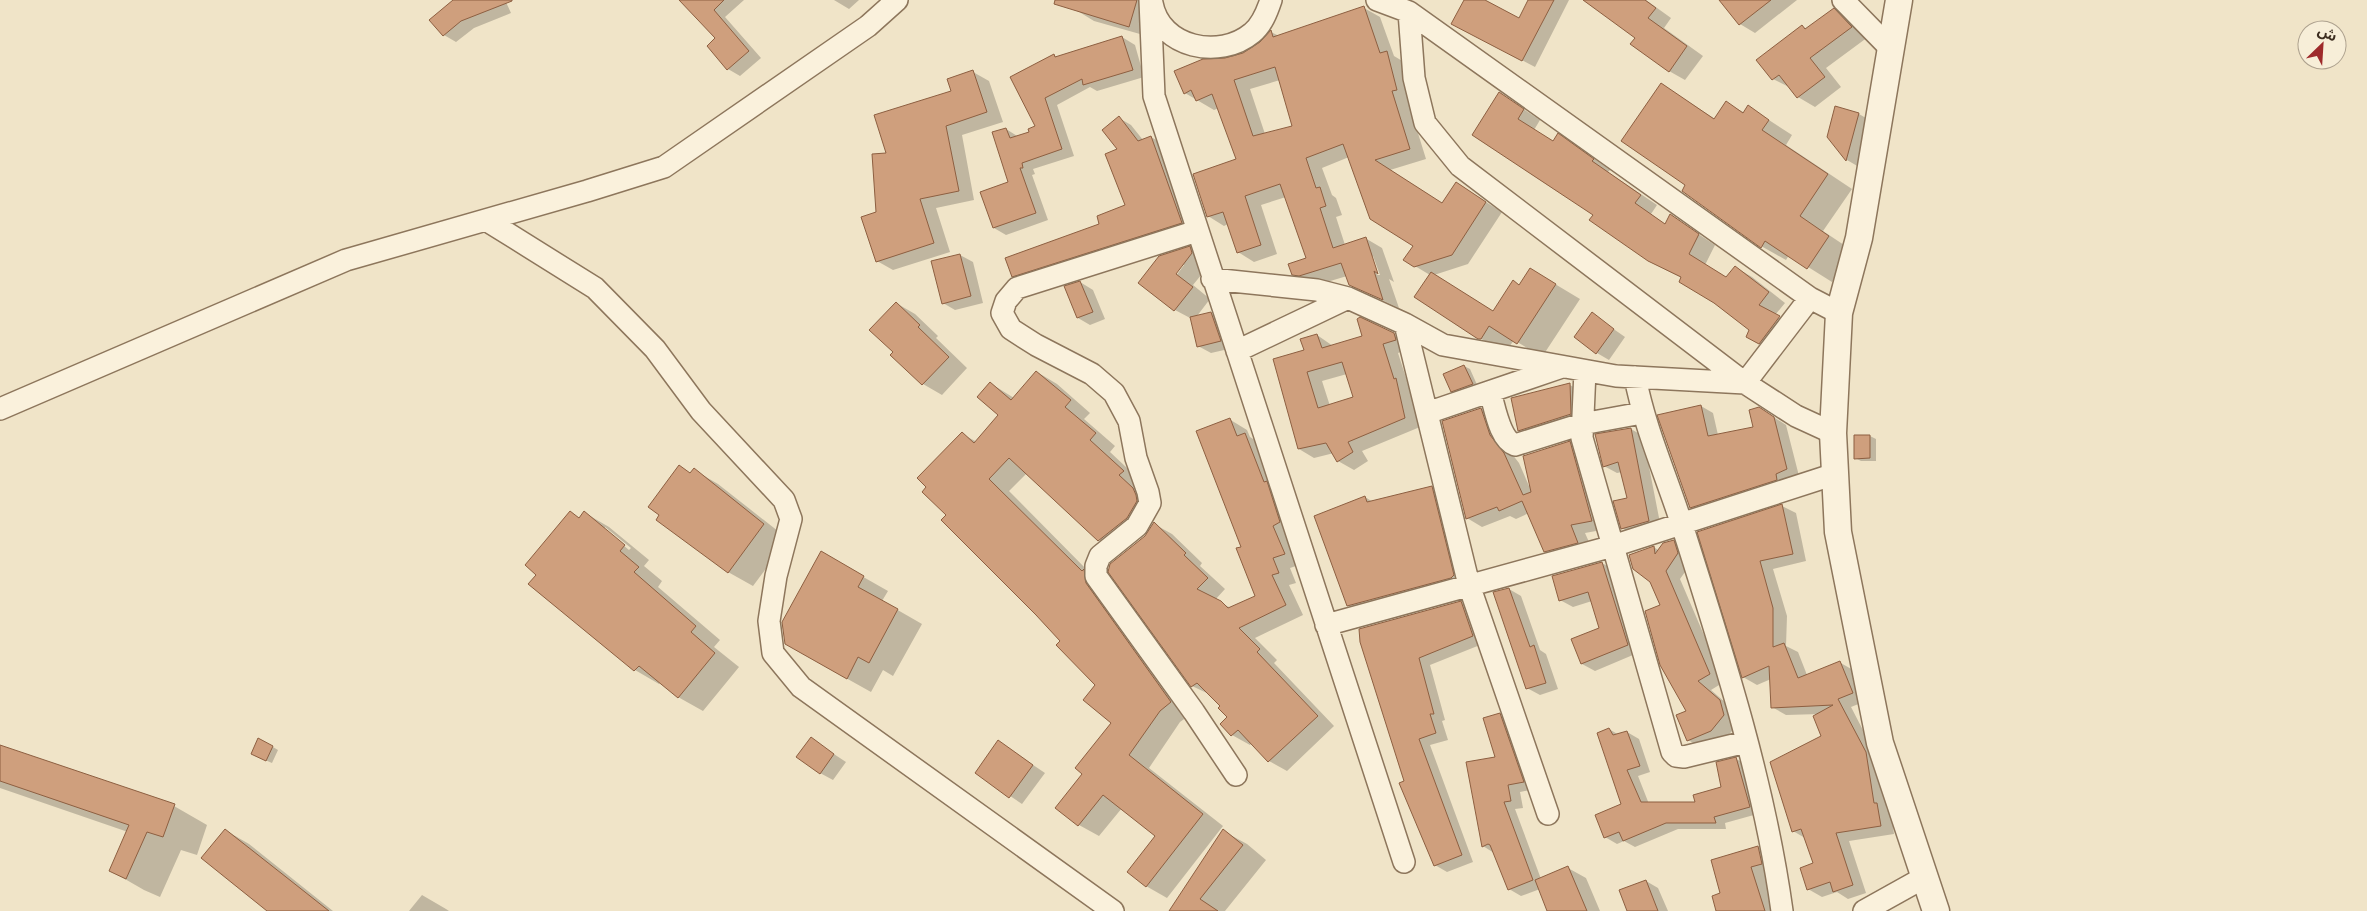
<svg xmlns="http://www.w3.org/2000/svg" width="2367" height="911" font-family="Spectral,'Noto Sans Arabic',serif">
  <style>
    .shadow { fill: #0003; fill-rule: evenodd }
    .building { fill: #cf9f7d; stroke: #8d5f41; fill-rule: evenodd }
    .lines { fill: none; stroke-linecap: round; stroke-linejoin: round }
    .minor-casing { stroke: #8d765c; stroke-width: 24 }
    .tertiary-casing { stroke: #8d765c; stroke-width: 29 }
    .minor { stroke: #faf1dc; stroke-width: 21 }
    .tertiary { stroke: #faf1dc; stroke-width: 26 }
  </style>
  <rect width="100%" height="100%" fill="#f0e4c8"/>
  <path class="shadow" d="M455,0h50l6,13 -37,15 -18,14 -12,-7z
    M681,0h63l-19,17 36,41 -21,18 -12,-7 -11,-31z
    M834,0h25l-10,9z
    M1079,0h79l-11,36 -53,-15 -18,-11z
    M1465,0h17l37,20 11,-20h39l-34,67 -70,-37z
    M1585,0h61l25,18 -7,10 39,28 -18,24 -16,-9 -32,-34z
    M1725,0h72l-42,33 -15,-9z
    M1364,8l16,9 14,39 10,6 10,37 -6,2 18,58 -36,11 53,34 30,-10 29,18 -34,52 -34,11 60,37 26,-26 35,-2 25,15 -38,58 -28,-17 -7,10h-6l-25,-14 -46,-61 -15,-9 -1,-21 -65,-88 -27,11 10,27 4,3 6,17 -6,2 9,28 20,-7 17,10 12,34 -5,-3 10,29 -49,-23 -3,-9 -30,9 -7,-1 -17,-10 14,-15 -21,-62 -25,8 16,49 -23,8 -16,-10 -10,-28 -4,2 -16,-10 29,-56 -18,-52 -5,2 -29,-17 40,-33 18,-6 18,-11 10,-11 8,4zM1280,80l13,47 -28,7 -15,-45zM1371,256h2l7,19h-3z
    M1834,9l16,10 18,18 -42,31 15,19 -26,20 -17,-10 -7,-9 -18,-9 29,-53 5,3z
    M1122,37l13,8 9,32 -47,14 -7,-4 -33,18 17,51 -41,13 2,5 -3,1 16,45 -42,15 -12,-7 15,-45 -3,-54 13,8 11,-4 7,-6 17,-71 3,1z
    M973,72l16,9 14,41 -41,13 12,65 -38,8 14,44 -57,18 -16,-9 1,-48 9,-59z
    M1661,84l54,35 11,-16 19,10 4,-6 43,28 -6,10 66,44 -29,42 30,20 -21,31 -43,-27 -3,5 -25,-14 -74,-62z
    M1499,93l41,27 -6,10 20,12 4,-7 17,10 35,25 -2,2 49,33 -6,9 15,11 5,-9 44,29 -10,20 22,13 8,-11 17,10 33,26 -10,12 21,12 -32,19 -17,-9 4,-7 -69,-52 -16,-8 -71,-56 -122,-79z
    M1836,108l23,6 12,7 -12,46 -12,-7 -18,-23z
    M1119,118l12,7 12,15 8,-3 12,7 31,85 -169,54 -12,-7 88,-52 25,-18 -7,-57z
    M1190,248l18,10 2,6 -17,21 17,14 -13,17 14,-3 12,7 10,28 -22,5 -13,-7 -6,-27 -17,-9 -35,-28zM1181,265h3l-11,15 -2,-2z
    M960,255l13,7 10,41 -28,7 -12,-7z
    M1080,282l13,8 12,29 -15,6 -12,-7z
    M896,303l19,11 23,22 -2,2 31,30 -25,27 -19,-11 -31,-29 3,-3z
    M1592,314l33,23 -16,23 -12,-7z
    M1393,334l16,9 2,5 -13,5 11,34 3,1 8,39 -58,24 6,10 -14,9 -16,-9 -4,-8 -20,5 -15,-9 6,-98 12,-16 16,11zM1347,374l8,24 -25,8 -8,-25z
    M1464,366l6,3 8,18 -20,7 -6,-3z
    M1037,372l20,12 33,29 -6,6 31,27 -5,6 33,31 13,25 1,5 -9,16 -29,23 -20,-12 -72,-67 -18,18 86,87 96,136 -11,8 -31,46 74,58 -56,72 -21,-12 11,-50 -35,-28 -23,28 -20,-11 5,-52 29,-50 -17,-38 -34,-44 -114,-126 14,-81 15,8 23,-28 -10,-31 24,15z
    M1570,385l12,7 1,29 -52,16 -12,-7z
    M1701,406l12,7 5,22 36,-7 18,-12 14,9 13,51 -97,38 -11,-7z
    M1481,409l16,9 8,27 14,18 10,23 41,-44 15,9 22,78 -22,4 8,18 -33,9 -15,-9 -16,-38 -13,6 -6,-3 -28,11 -15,-9z
    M1229,419l18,11 3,7 13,8 39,119 -12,4 6,15 -7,2 14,30 -48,23 22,22 -3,3 60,63 -47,45 -18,-10 -17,-18 -2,2 -18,-10 -4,-18 -6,-10 -11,-12 -19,-9 -46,-150 8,-12 18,10 30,29 -2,3 25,23 -10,11 16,8 26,-12 -15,-49z
    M1631,429l12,7 18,92 -26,7 -13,-7 7,-29 -7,-27 -5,1 -13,-7z
    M1870,436l6,3v22h-15l-6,-3z
    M680,467l11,7 3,-4 24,14 70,55 -35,47 -25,-14z
    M1432,488l16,9 19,89 -103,29 -16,-10 17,-108 8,5z
    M1782,506l14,7 10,48 -33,8 14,47 -1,30 12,6 9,23 32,-13 14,8 13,31 -15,6 28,54 8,49 4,2 3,22 -45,7 17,52 -18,6 -11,-7 -15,5 -14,-8 6,-25 -9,-26 -12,-7 30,-95 -3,-22 -34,1 -14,-8 -1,-28 -14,6 -14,-8 -44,-144z
    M570,513l10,5 5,-5 24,14 40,33 -5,6 18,15 -4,6 62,53 -6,7 25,20 -36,44 -25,-14 -17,-15 -2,2 -24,-14 -105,-87 8,-9zM605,527l26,21 -2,2 -24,-20z
    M1673,541l15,8 4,13 -12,17 44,103 -13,8 24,21 3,13 -13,15 -23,9 -14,-8v-29l-26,-105 -8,-59 5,4z
    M821,553l67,38 -6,10 40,23 -29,52 -10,-6 -12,22 -61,-34z
    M1602,563l12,7 26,82 -45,19 -13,-7 -9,-24 28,-12 -9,-27 -19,6 -13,-7z
    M1509,589l12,7 19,54 6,4 12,35 -18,6 -13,-7z
    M1461,602l12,7 12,34 -55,22 15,55 -3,1 6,19 -18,5 43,117 -26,10 -12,-7 -29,-83 -44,-141z
    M1500,715l12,7 23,67 -15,3 3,16 -8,1 26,70 27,-11 18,10 14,33h-51l-9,-22 -19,7 -12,-7 -15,-36 -11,-7 14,-88z
    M1609,729l10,6 8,-3 12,7 11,33 -12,4 11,28 48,-1 26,-15 13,-29 12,6 13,48 -36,10 1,6h-48l-43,18 -11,-6 -7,3 -12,-7 17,-32z
    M811,739l35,23 -13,18 -13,-7z
    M999,742l46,31 -23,31 -46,-31z
    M0,746l174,60 33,19 -10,30 -16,-5 -21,47 -16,-7 -33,-19 17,-39 -128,-44z
    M273,747l5,3 -6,13 -14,-6z
    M225,830l24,14 84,67h-64z
    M1223,831l24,13 19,16 -41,51h-47z
    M1758,847l16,10 4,54h-60l4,-17z
    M1646,881l12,7 10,23h-40z
    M422,895l24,14 3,2h-40z"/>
  <path class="building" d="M453,0h59v1l-51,20 -18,15 -14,-16z
    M679,0h45l-10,10 35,41 -22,19 -20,-24 8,-8z
    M1055,0h82l-8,27 -75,-23z
    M1464,0h21l34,18 9,-18h26l-32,61 -71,-37z
    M1583,0h62l11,8 -8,10 39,28 -18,26 -39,-28 5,-6z
    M1719,0h52l-32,25z
    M1364,6l16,47 7,-2 10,39 -5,1 18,58 -35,11 67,43 14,-21 30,20 -34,53 -38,12 -11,-7 10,-14 -43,-27 -27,-75 -37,14 10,30 4,-1 6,19 -6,2 13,40 33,-11 12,37 -4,-3 9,29 -34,-15 -8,-22 -42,13 -7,-1 -4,-11 18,-6 -26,-74 -35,12 16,49 -24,8 -14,-41 -16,5 -14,-43 43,-15 -24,-65 -16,7 -5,-11 -7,4 -10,-23 29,-12 22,-1 18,-5 17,-11 11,-12 2,7zM1275,67l17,59 -39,10 -19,-56z
    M1834,8l18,19 -42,31 15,19 -28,21 -18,-23 -7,5 -16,-20 46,-35 3,4z
    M1122,36l11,34 -50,15 -1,-6 -37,19 17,51 -40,14 1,5h-3l16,45 -43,15 -13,-36 28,-10 -16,-50 14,-4 4,10 19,-6 -1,-3 7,-3 -25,-49 44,-23 1,3z
    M973,70l14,42 -41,14 13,65 -39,8 14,44 -58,19 -15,-45 15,-5 -4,-58 14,-1 -12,-38 77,-24 -4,-12z
    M1661,83l53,36 12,-18 17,12 5,-8 21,15 -7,10 66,44 -28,42 29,20 -22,33 -42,-28 -4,7 -79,-57 3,-6 -64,-44z
    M1499,92l25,17 -6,10 35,22 5,-8 36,26 -2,2 49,34 -6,8 30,21 5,-10 29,20 -10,20 37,23 9,-11 34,26 -10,13 21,11 -21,28 -13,-7 3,-7 -35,-27 -35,-21 2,-5 -33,-16 -59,-41 4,-5 -121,-80z
    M1835,106l24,7 -13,48 -19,-24z
    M1119,116l19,25 13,-5 31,87 -170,54 -7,-19 94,-34 -2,-8 28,-11 -20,-51 12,-5 -15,-19z
    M1190,246l2,7 -16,21 17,13 -19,24 -36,-28 21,-27z
    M960,254l11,42 -29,8 -11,-43z
    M1530,268l26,16 -39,60 -28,-18 -8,13h-3l-64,-42 17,-25 62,39 20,-31 6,5z
    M1080,281l13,31 -16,6 -13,-32z
    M896,302l24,23 -2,2 31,30 -27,28 -32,-30 3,-3 -24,-22z
    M1211,312l10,29 -24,6 -7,-30z
    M1592,312l22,17 -18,25 -22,-17z
    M1360,317l34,16 2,7 -13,4 11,35 2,-1 9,40 -57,24 5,10 -16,10 -11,-19 -28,6 -25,-90 31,-9 -4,-11 17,-5 5,14 40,-12 -5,-17zM1342,362l11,35 -35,11 -11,-36z
    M1464,365l9,19 -22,8 -8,-18z
    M1036,371l35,29 -6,7 31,26 -6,7 34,31 -5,4 14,13 3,7 1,6 -10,17 -29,23 -89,-83 -20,21 93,92 2,-2 2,14 85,119 -11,9 -31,44 74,59 -57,73 -19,-15 28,-36 -52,-41 -25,31 -23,-18 27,-34 -7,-6 36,-45 -28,-23 12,-15 -39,-40 4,-4 -24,-26 -95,-95 5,-5 -24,-23 4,-5 -9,-9 45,-46 12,11 24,-28 -21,-18 13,-15 21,18z
    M1570,383l1,31 -53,17 -7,-33z
    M1701,405l7,31 45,-9 -4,-17 10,-3 15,10 13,52 -11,5 1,6 -87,28 -33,-93z
    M1481,408l9,27 14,18 19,42 8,-3 -8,-36 47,-15 22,80 -21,4 7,18 -34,9 -22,-51 -23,10 -2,-4 -31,12 -24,-98z
    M1230,418l7,18 8,-3 19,49 3,-1 13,41 -7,4 12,28 -12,4 6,15 -7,2 14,30 -47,23 21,21 -3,3 61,64 -50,46 -30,-32 -7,6 -11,-12 7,-7 -9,-9 2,-2 -23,-23 -6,4 -83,-115 2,-8 35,-28 9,-14 32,31 -2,2 24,23 -11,11 24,12 7,7 27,-12 -19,-48 5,-1 -45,-116z
    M1631,428l18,93 -28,8 -8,-28 14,-3 -9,-36 -15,5 -8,-33z
    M1854,435h16v23l-16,1z
    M679,465l11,8 4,-5 70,56 -36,49 -72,-53 3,-5 -11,-8z
    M1432,486l22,89 -3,3 -104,28 -33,-90 51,-20 2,6z
    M1782,504l11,50 -33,7 13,47v39l11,-4 14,35 42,-17 13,32 -15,6 28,53 8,51h3l4,23 -45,7 17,52 -20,7 -3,-10 -23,8 -7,-22 13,-5 -12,-34 -9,3 -22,-70 51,-26 -8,-20 20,-11 -62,3 -2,-42 -27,12 -45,-146z
    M570,511l9,7 5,-7 41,34 -5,6 19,16 -5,5 62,54 -5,6 24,21 -37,45 -39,-32 -5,5 -106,-87 8,-9 -11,-10z
    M1674,540l4,13 -12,18 44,103 -12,7 22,19 4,15 -13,16 -24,10 -11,-26 10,-4 -26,-46 -15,-54 15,-6 -10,-23 -17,-13 -4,-14 25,-9 1,8 8,-11z
    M821,551l43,25 -6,11 40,22 -29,54 -11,-6 -11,22 -62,-35 -3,-22z
    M1602,562l26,83 -47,19 -10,-25 28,-11 -11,-36 -29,9 -7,-25z
    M1509,588l21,59 4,-2 12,38 -20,6 -33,-97z
    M1461,601l12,35 -54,22 15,56h-4l6,19 -17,6 43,116 -28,11 -35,-83 5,-2 -44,-139 -1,-13z
    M1500,713l24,69 -16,3 3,16 -7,1 29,78 -25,10 -18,-45 -2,-1 -6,3 -16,-85 29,-5 -12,-39z
    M1609,728l4,7 14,-4 13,35 -13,4 14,32h54l-2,-7 28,-8 -5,-25 20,-5 14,50 -36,10 2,6h-50l-43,18 -4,-9 -15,6 -9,-23 26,-11 -24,-71z
    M811,737l23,17 -14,20 -24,-17z
    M258,738l15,8 -7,15 -15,-7z
    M998,740l35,25 -24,33 -34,-25z
    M0,745l175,59 -12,33 -16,-5 -21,47 -17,-8 20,-46 -129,-44z
    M225,829l61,48 43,34h-62l-66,-53z
    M1223,829l20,16 -43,54 18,12h-49z
    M1758,846l4,18 -11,3 14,44h-49l-4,-15 8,-3 -9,-33z
    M1568,866l19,45h-40l-12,-31z
    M1646,880l12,31h-31l-8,-21z"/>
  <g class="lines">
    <g class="minor-casing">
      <path id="minor" d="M1150,0l4,96 250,766
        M1377,0l32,12 401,286 29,15
        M1843,0l47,48
        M1152,3c8,45 68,57 100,30 10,-8 15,-21 19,-33
        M1409,12l5,66 11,45 35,43 285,217 51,33 37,17
        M486,220l109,68 60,61 46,62 83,89 7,19 -15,57 -7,45 4,32 28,34 312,224
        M1197,231l-180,57 -11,13 -4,12 9,16 25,16 56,29 22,19 15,28 7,37 12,34 2,11 -13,23 -37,30 -4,10v10l98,136 42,63
        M1212,279l105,11 31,8 57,26 38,21 173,31 129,7 65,-85
        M1405,324l64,261 79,229
        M1237,351l111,-53
        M1585,371l-3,67 90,314 4,4 8,1 62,-15
        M1635,377c10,52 31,98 47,148 40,126 82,255 100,386
        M1490,392c5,15 9,47 25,53l67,-21 60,-11
        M0,409l346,-149 241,-69 77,-24 204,-141 29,-26
        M1427,413l135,-46
        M1326,625l287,-79 222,-72
        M1864,911l61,-34"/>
    </g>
    <g class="tertiary-casing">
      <path id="tertiary" d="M1899,0l-40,238 -20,75 -6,120 5,99 42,211 56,168"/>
    </g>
    <use href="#minor" class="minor"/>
    <use href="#tertiary" class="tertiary"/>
  </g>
  <g transform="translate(2322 45) rotate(25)"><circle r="24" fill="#f7eed8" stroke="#ada18e"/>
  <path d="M0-4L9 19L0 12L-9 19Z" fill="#9e2a2b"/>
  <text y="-8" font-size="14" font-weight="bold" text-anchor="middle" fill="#3d2e20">ش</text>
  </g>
</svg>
